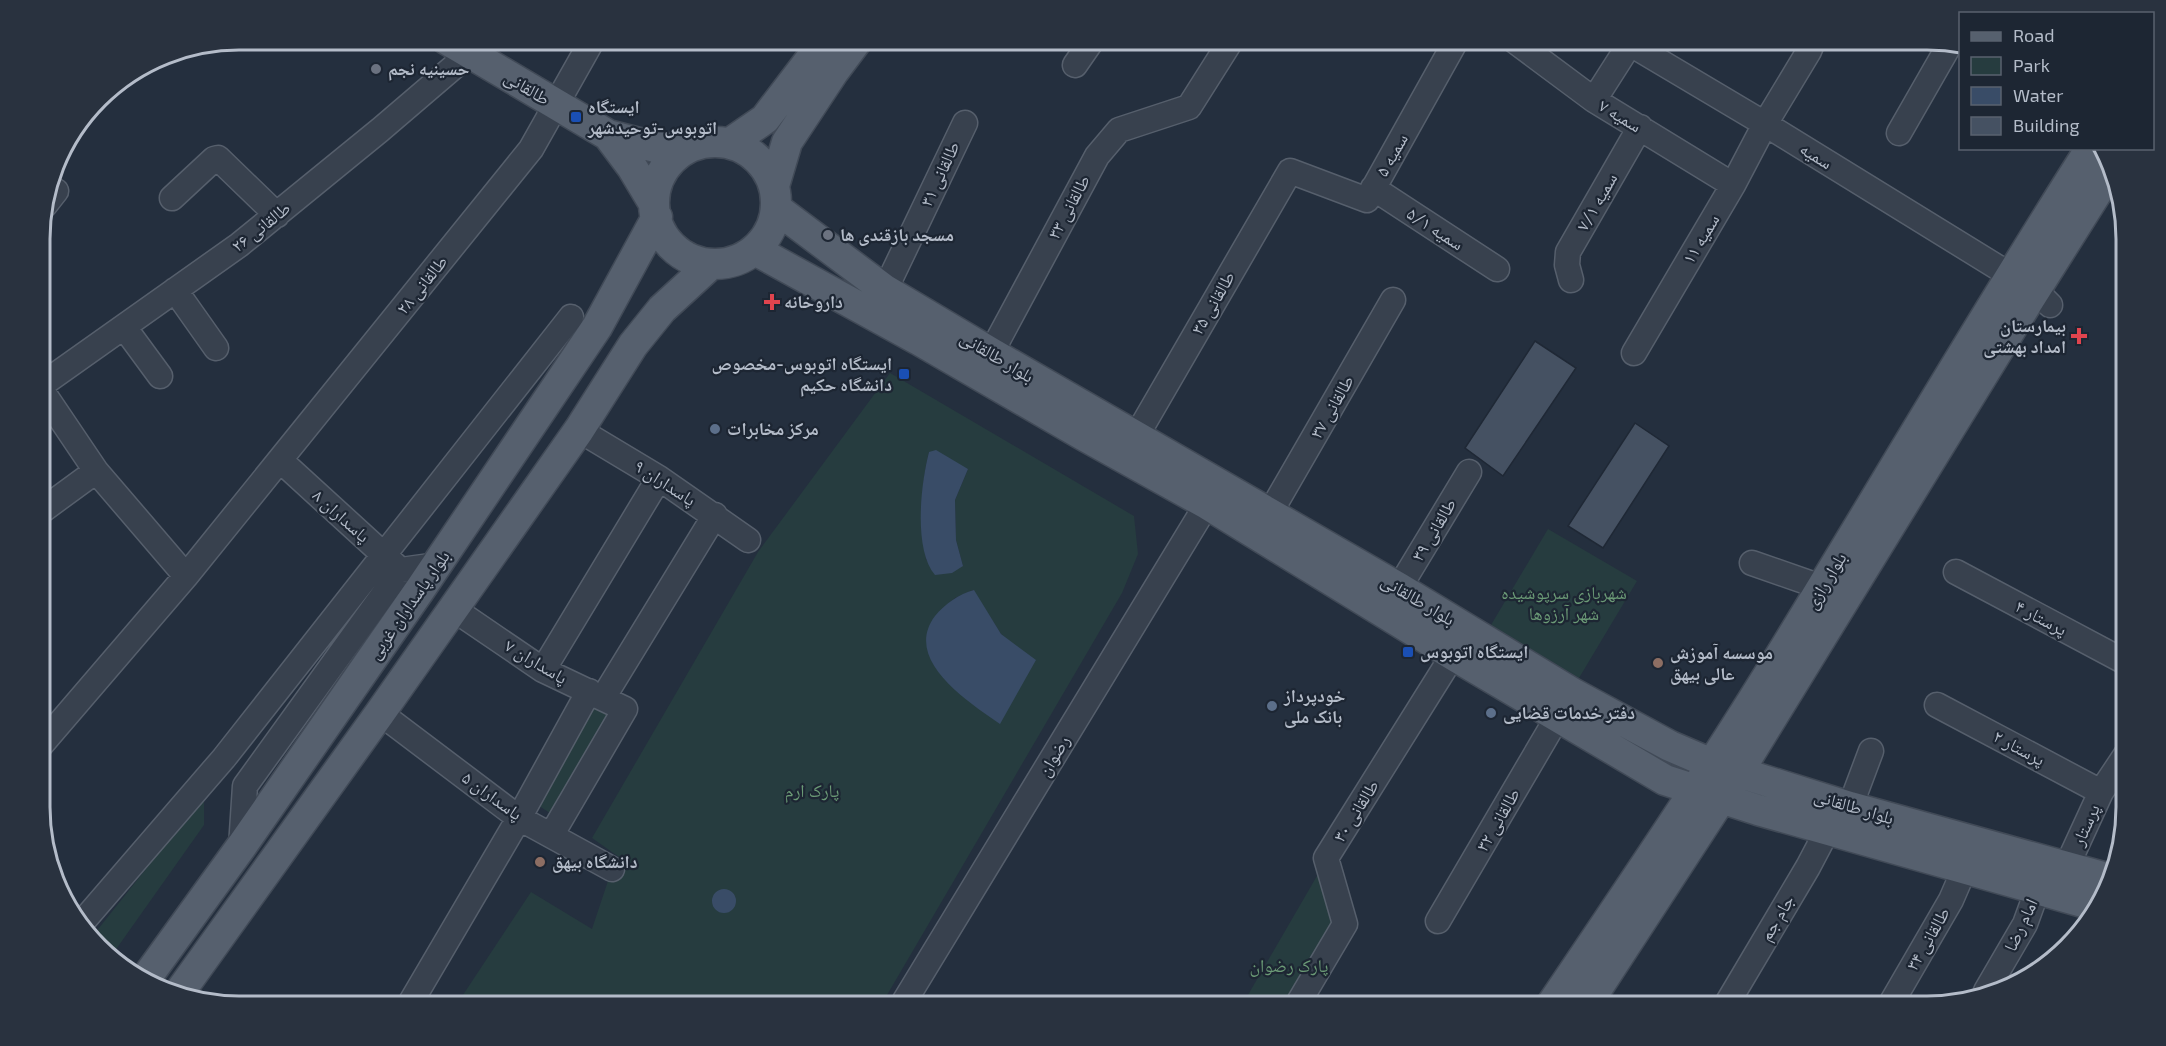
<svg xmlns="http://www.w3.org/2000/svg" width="2166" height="1046" font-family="'Exo 2','Noto Naskh Arabic',sans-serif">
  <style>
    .green { fill: #263c3f; fill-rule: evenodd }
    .water { fill: #394c67 }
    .building { fill: #455162; stroke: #1f2835; stroke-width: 1.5 }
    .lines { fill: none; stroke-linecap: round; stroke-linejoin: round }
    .minor-casing { stroke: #565f6c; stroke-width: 27 }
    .major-casing { stroke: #414a57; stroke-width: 33 }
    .minor { stroke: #38414e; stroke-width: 24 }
    .major { stroke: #56606e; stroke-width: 30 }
    .worship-dot { fill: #6b7280; stroke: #1d2633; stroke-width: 2 }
    .transit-dot { fill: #1a4fb4; stroke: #1d2633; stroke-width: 2 }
    .health-dot { fill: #e0444e; stroke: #1d2633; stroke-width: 2 }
    .service-dot { fill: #5c6f8a; stroke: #1d2633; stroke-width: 2 }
    .education-dot { fill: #8d6e63; stroke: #1d2633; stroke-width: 2 }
    .labels { text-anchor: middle; stroke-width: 4.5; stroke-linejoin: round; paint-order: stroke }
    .poi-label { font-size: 18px; font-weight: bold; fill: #b4bcc9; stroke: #1d2633; text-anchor: start }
    .street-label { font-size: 18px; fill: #b4bcc9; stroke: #1d2633 }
    .park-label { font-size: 18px; fill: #6b9a76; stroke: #1d2633 }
    .rim { fill: none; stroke: #b4bcc9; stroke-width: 3 }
  </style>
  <rect width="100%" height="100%" fill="#242f3e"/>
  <path class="green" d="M890,373l244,143 4,38 -16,39 -242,414h-425l76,-115 61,37 20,-60 17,-5 -37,-26 166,-286zM929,452l39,17 -13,31 1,40 7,26 -37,-6c-5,-37 -6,-72 3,-108zM973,590l28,44 13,11 -66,-41 7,-6z
    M1548,529l89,52 -58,97 -88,-53z
    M589,704l26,15 -59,98 -26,-17z
    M204,796v29l-92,130 -21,-17z
    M1321,869l15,56 -47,82h-48z"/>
  <path class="water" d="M936,450l32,19 -13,31 1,40 7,26 -11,7 -17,2c-22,-26 -14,-92 -6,-123z
    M974,590l27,44 35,26 -36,64c-31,-22 -98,-64 -65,-108 10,-12 24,-22 39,-26z
    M712 901a12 12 0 1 1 24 0a12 12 0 1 1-24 0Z"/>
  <path class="building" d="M1535,341l41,27 -73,108 -38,-28z
    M1635,423l34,23 -66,102 -35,-22z"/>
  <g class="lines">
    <g class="minor-casing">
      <path id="minor" d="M1512,39l82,61 139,85
        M1622,39l143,85 245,151
        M1075,65l18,-26
        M1594,100l39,-61
        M1899,133l51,-89
        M1373,188l124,81
        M172,198l42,-39 4,-1 59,57
        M45,205l11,-14
        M1571,280l-4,-15 1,-13 72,-125
        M175,290l41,58
        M885,290l80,-167
        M2035,290l15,15
        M124,327l36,49
        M991,353l106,-197 22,-26 70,-23 43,-68
        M1634,353l99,-168 32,-61 44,-73 5,-12
        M40,386l199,-141 141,-115 90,-77 9,-14
        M40,388l56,83 90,105 345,-427 62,-110
        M579,430l80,48 89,62
        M1137,435l153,-264 77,29 90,-161
        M281,461l115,105
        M40,512l56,-41
        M1270,513l123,-213
        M1752,563l69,24
        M1956,572l171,91
        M1399,588l70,-116
        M452,608l91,62 82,39 -73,125
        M543,670l116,-192
        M603,698l112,-183
        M1937,705l164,87
        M380,713l139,105 93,51
        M41,745l145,-169
        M1850,807l21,-56
        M241,847l4,-61 156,-216 36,-5
        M2066,868l35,-76 26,-39
        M1438,921l119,-203
        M79,926l145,-168 347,-441
        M1986,991l39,-67 12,-33
        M408,1007l111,-189 70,-127
        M901,1007l306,-503
        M1296,1007l49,-83 -19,-66 127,-203
        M1725,1007l83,-140 20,-38
        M1889,1007l62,-107 13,-30"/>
    </g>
    <g class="major-casing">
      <path id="major" d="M446,39l162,96
        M654 203a61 61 0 1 1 122 0a61 61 0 1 1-122 0Z
        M730,143l35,-24 61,-80
        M774,186l13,-44 47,-71 24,-32
        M653,202l-21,-35 -24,-32 47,12 30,2
        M777,209l108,81 106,63 408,235 175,106 96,52 42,18 138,43 260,72
        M755,250l164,90 164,95 124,69 246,151 212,125 93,30 339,96
        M144,981l97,-134 178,-256 178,-264 60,-110
        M179,993l201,-280 199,-283 54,-85 29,-36 48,-44
        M1550,1007c83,-123 166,-245 243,-372 99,-162 195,-326 298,-487
        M1585,1007l154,-236 288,-468 82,-130"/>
    </g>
    <use href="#minor" class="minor"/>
    <use href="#major" class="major"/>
  </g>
  <g class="worship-dot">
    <circle cx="376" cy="69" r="6"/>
    <circle cx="828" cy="235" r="6"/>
  </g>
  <g class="transit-dot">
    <rect x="570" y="111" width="12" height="12" rx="3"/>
    <rect x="898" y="368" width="12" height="12" rx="3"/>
    <rect x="1402" y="646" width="12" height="12" rx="3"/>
  </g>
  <g class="health-dot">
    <path d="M769 293h6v6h6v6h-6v6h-6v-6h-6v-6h6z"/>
    <path d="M2076 327h6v6h6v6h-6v6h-6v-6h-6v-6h6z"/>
  </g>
  <g class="service-dot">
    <circle cx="715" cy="429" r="6"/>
    <circle cx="1272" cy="706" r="6"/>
    <circle cx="1491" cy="713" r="6"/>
  </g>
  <g class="education-dot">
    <circle cx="1658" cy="663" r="6"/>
    <circle cx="540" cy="862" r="6"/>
  </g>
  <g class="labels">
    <g class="poi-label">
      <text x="388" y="75">حسینیه نجم</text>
      <text x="588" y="113">ایستگاه<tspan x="588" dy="21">اتوبوس-توحیدشهر</tspan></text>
      <text x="840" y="241">مسجد بازقندی ها</text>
      <text x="784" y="308">داروخانه</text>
      <text x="2066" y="332" text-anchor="end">بیمارستان<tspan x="2066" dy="21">امداد بهشتی</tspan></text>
      <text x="892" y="370" text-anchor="end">ایستگاه اتوبوس-مخصوص<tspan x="892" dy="21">دانشگاه حکیم</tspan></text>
      <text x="727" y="435">مرکز مخابرات</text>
      <text x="1420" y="658">ایستگاه اتوبوس</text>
      <text x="1670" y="659">موسسه آموزش<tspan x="1670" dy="21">عالی بیهق</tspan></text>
      <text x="1284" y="702">خودپرداز<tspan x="1284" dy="21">بانک ملی</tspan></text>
      <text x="1503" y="719">دفتر خدمات قضایی</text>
      <text x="552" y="868">دانشگاه بیهق</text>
    </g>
    <g class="street-label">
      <text transform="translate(527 88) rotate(31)" y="6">طالقانی</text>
      <text transform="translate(1620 116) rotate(31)" y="6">سمیه ۷</text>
      <text transform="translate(1392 155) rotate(-61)" y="6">سمیه ۵</text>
      <text transform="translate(1816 156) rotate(32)" y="6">سمیه</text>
      <text transform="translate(940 174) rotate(-65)" y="6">طالقانی ۳۱</text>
      <text transform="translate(1597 202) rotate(-60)" y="6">سمیه ۷/۱</text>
      <text transform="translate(1069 207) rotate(-62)" y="6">طالقانی ۳۳</text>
      <text transform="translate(261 227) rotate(-38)" y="6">طالقانی ۲۶</text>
      <text transform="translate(1435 229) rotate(33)" y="6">سمیه ۵/۱</text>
      <text transform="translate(1701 239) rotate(-59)" y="6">سمیه ۱۱</text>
      <text transform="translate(422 285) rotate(-51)" y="6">طالقانی ۲۸</text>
      <text transform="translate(1213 303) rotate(-60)" y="6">طالقانی ۳۵</text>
      <text transform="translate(997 357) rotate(31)" y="6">بلوار طالقانی</text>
      <text transform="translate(1332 407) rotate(-60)" y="6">طالقانی ۳۷</text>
      <text transform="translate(665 483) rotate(33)" y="6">پاسداران ۹</text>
      <text transform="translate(341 516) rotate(42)" y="6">پاسداران ۸</text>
      <text transform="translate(1434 530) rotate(-59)" y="6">طالقانی ۳۹</text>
      <text transform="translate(1826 581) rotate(-59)" y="6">بلوار رازی</text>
      <text transform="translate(1418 600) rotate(31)" y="6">بلوار طالقانی</text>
      <text transform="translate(409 605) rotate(-55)" y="6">بلوار پاسداران غربی</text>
      <text transform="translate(2041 618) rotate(28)" y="6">پرستار ۴</text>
      <text transform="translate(536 662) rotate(31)" y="6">پاسداران ۷</text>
      <text transform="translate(2019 748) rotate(28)" y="6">پرستار ۲</text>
      <text transform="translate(1054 756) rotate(-59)" y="6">رضوان</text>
      <text transform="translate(492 796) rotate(36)" y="6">پاسداران ۵</text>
      <text transform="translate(1854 807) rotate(17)" y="6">بلوار طالقانی</text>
      <text transform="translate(1356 811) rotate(-58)" y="6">طالقانی ۳۰</text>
      <text transform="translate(1498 820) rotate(-60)" y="6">طالقانی ۳۲</text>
      <text transform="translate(2086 825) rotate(-66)" y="6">پرستار</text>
      <text transform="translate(1777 918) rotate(-59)" y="6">جام جم</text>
      <text transform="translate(2021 925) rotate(-65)" y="6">امام رضا</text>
      <text transform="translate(1928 939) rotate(-60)" y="6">طالقانی ۳۴</text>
    </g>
    <g class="park-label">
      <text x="1564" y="599">شهربازی سرپوشیده<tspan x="1564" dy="21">شهر آرزوها</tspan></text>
      <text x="812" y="797">پارک ارم</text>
      <text x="1289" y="972">پارک رضوان</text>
    </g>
  </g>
  <path d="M0 0H2166V1046H0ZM239 50H1927A189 189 0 0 1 2116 239V807A189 189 0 0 1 1927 996H239A189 189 0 0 1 50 807V239A189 189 0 0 1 239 50Z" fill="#29323f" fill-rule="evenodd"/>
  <path class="rim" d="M239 50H1927A189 189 0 0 1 2116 239V807A189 189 0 0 1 1927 996H239A189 189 0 0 1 50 807V239A189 189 0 0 1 239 50Z"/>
  <rect x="1959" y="12" width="195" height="138" fill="#1d2633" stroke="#59626f" stroke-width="1.5"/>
  <rect x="1971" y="32" width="30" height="9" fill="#56606e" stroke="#59626f" stroke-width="1.5"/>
  <text x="2013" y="42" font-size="18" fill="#b4bcc9">Road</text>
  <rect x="1971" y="57" width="30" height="18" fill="#263c3f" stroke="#59626f" stroke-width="1.5"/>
  <text x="2013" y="72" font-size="18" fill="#b4bcc9">Park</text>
  <rect x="1971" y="87" width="30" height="18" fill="#394c67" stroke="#59626f" stroke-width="1.5"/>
  <text x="2013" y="102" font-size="18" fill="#b4bcc9">Water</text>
  <rect x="1971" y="117" width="30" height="18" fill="#455162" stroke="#59626f" stroke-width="1.5"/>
  <text x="2013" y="132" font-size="18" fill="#b4bcc9">Building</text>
</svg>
